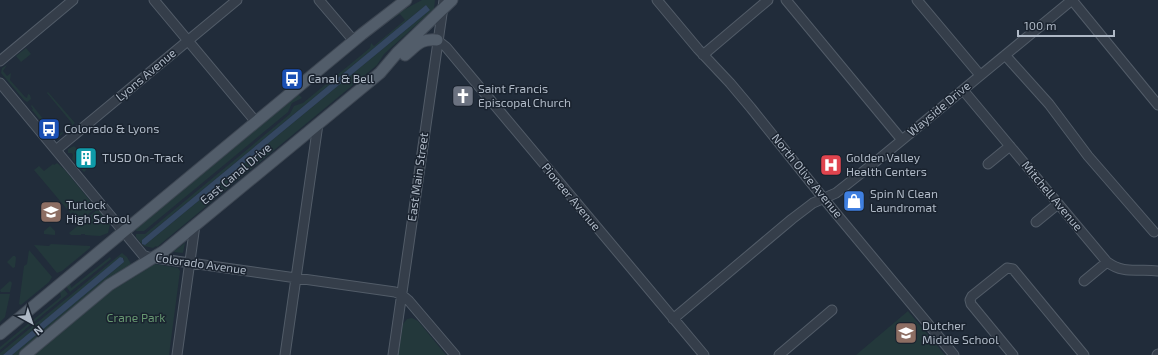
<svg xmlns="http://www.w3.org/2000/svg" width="1158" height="355" font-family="'Exo 2',sans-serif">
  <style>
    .green { fill: #23383b; fill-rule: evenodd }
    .water { fill: #344761 }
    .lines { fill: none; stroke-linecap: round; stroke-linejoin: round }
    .minor-casing { stroke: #525c68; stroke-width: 11 }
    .major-casing { stroke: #3e4753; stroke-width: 13 }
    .minor { stroke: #353e4a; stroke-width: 9 }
    .major { stroke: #525d6a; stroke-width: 11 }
    .labels { text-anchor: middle; stroke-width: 3; stroke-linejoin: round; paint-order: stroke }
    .street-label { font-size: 12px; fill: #afb9c6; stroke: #1a232f }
    .poi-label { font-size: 12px; fill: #afb9c6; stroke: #1a232f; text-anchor: start }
    .park-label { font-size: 12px; fill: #669770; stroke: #1a232f }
  </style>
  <rect width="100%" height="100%" fill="#212c3a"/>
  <path class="green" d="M422,0h13l-1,9 -50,45 -7,11 -220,182 -1,-1 -3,2 -9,-2 -8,-9v-3h9l145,-120 4,-8 9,-3 67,-55 1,-5 3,3 31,-26 -5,-6 -16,10 10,-9zM426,5l4,5 -285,235 -3,-2v-3z
    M26,48l5,6 -10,8 -5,-6z
    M7,65l-4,6 4,5 4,-3 -1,7 15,17 2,1 1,-4 2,1 1,4 -4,3 -3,-2 -23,-27 1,-5z
    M48,92l27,31 -7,6v-3l4,-2 -1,-2 -24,-29z
    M298,94l4,4 -10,5 -4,9 -144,119h-8l1,-4z
    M32,105l24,30 2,1 4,-4 1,1 -5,5 -4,-1 -22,-27 1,-1 -2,-3z
    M74,146l4,4 -4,3 13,16 -3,3 -12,-13 1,-4 -1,-2h-4v-4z
    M57,163l7,6 32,39 -16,13 -7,-9 -2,2 -37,-44 5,-4 5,5 9,-7 1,1z
    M98,209l12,15 -2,9 -8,3 -15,-1v-1h-4v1h-10l-2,-2z
    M50,226l5,5v4l-11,-1v-3z
    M185,243l-2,10 -9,-1v-1z
    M51,244l39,2v2l-28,23 -5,2 -23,-28 15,1z
    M29,250l23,27 -3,5 -28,23 -2,-1 5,-38 3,-2z
    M122,253l5,4 5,9 -31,20 -83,69h-6l112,-93v-4h-4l-117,97h-3v-2z
    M13,256h2l1,2 -1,9 -2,1 -6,-6z
    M110,257l1,2 -41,33 -4,-6 4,-3 1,5z
    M155,264l23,4 2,3 -11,84h-136l78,-64z
    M10,281l2,2 -2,9h-9l-1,-2z
    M63,288l5,6 -68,56v-3l61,-50 -1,-6z
    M0,294h10l-5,23 -5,5z
    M908,311l37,44h-89z
    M412,318l6,3 28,34h-48l5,-31 4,-5z"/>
  <path class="water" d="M426,5l4,5 -285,235 -3,-1v-4z
    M120,257l3,1 1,4 -112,93h-9z"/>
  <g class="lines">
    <g class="minor-casing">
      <path id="minor" d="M154,0l102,122
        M319,0l35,41
        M657,0l41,49 32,34 21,25 73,91 130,156
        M786,0l116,140
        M917,0l63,75
        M1072,0l86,105
        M437,40l9,7 258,308
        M703,55l65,-55
        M1005,55l44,49 39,52 66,76
        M0,61l73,-61
        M0,83l143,172 5,2 247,35 7,3 7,6 46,54
        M963,90l144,172c18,13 31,6 51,9
        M56,150l181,-150
        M988,164l22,-18
        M1036,222l22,-18
        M1084,281l23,-19
        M673,319l119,-100 21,-16 23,-10 43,-34 193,-159
        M177,355l18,-130
        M285,355l33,-231
        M393,355l51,-355
        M779,355l53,-45
        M1013,355l-42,-51 -1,-4 2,-4 35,-28 6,1 71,86
        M1157,355l1,-1"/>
    </g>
    <g class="major-casing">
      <path id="major" d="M405,55c12,-10 16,-17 32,-15
        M0,334l362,-300 44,-34
        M25,355l84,-70 55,-34 216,-178 17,-20 55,-53"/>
    </g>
    <use href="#minor" class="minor"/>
    <use href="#major" class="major"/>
  </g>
  <defs>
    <g id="bus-square" transform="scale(1.15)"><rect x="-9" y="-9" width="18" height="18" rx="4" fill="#1a4fb4" stroke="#1a232f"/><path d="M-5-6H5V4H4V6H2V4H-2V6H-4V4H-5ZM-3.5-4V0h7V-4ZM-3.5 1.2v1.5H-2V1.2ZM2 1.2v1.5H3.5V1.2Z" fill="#fff"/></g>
    <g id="church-square" transform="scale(1.15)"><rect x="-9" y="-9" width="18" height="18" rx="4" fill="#6b7280" stroke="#1a232f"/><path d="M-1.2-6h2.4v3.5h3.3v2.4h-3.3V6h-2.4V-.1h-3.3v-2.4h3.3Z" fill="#fff"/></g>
    <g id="building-square" transform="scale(1.15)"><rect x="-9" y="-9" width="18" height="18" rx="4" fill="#0f9aa8" stroke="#1a232f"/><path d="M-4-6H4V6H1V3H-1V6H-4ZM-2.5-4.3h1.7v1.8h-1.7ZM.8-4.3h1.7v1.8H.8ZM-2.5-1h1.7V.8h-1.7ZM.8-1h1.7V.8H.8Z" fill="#fff"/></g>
    <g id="hospital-square" transform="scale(1.15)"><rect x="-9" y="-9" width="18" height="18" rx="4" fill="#e0444e" stroke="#1a232f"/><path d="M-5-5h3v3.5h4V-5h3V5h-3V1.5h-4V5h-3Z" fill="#fff"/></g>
    <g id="shop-square" transform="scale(1.15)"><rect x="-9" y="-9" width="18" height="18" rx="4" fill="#3f7fe0" stroke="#1a232f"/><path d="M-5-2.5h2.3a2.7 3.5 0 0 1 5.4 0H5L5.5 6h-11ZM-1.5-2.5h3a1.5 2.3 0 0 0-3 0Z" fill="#fff"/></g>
    <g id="school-square" transform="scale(1.15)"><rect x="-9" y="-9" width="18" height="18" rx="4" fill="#8d6e63" stroke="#1a232f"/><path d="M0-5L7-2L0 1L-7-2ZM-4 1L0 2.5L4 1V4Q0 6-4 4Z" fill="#fff"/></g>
  </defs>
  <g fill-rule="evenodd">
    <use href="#bus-square" x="292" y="79"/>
    <use href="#church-square" x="463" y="96"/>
    <use href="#bus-square" x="49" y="129"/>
    <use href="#building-square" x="86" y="158"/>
    <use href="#hospital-square" x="831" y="165"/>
    <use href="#shop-square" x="854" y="201"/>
    <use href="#school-square" x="51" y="212"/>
    <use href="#school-square" x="906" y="333"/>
  </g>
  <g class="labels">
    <g class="street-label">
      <text transform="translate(146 75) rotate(-40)" y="4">Lyons Avenue</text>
      <text transform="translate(939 109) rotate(-40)" y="4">Wayside Drive</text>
      <text transform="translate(236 174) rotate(-40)" y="4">East Canal Drive</text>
      <text transform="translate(807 176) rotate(51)" y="4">North Olive Avenue</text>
      <text transform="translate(418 177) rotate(-82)" y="4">East Main Street</text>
      <text transform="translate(1052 196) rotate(50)" y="4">Mitchell Avenue</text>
      <text transform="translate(571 197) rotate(50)" y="4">Pioneer Avenue</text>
      <text transform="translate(201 264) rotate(8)" y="4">Colorado Avenue</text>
    </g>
    <g class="poi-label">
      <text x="308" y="83">Canal &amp; Bell</text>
      <text x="478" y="93">Saint Francis<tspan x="478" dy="14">Episcopal Church</tspan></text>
      <text x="64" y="133">Colorado &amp; Lyons</text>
      <text x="102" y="162">TUSD On-Track</text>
      <text x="846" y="162">Golden Valley<tspan x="846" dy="14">Health Centers</tspan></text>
      <text x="870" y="198">Spin N Clean<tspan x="870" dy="14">Laundromat</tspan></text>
      <text x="66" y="209">Turlock<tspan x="66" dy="14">High School</tspan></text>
      <text x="922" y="330">Dutcher<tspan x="922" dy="14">Middle School</tspan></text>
    </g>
    <g class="park-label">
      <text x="136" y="322">Crane Park</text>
    </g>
  </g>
  <g transform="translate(32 323) rotate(140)" stroke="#1a232f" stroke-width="3" paint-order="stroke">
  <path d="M0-3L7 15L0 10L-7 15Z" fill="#afb9c6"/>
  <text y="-6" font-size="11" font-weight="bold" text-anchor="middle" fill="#afb9c6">N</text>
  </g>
  <path d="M1018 30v6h96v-6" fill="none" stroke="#afb9c6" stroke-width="2"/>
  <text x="1024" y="30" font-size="12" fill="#afb9c6" stroke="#1a232f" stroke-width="3" paint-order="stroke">100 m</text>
</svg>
